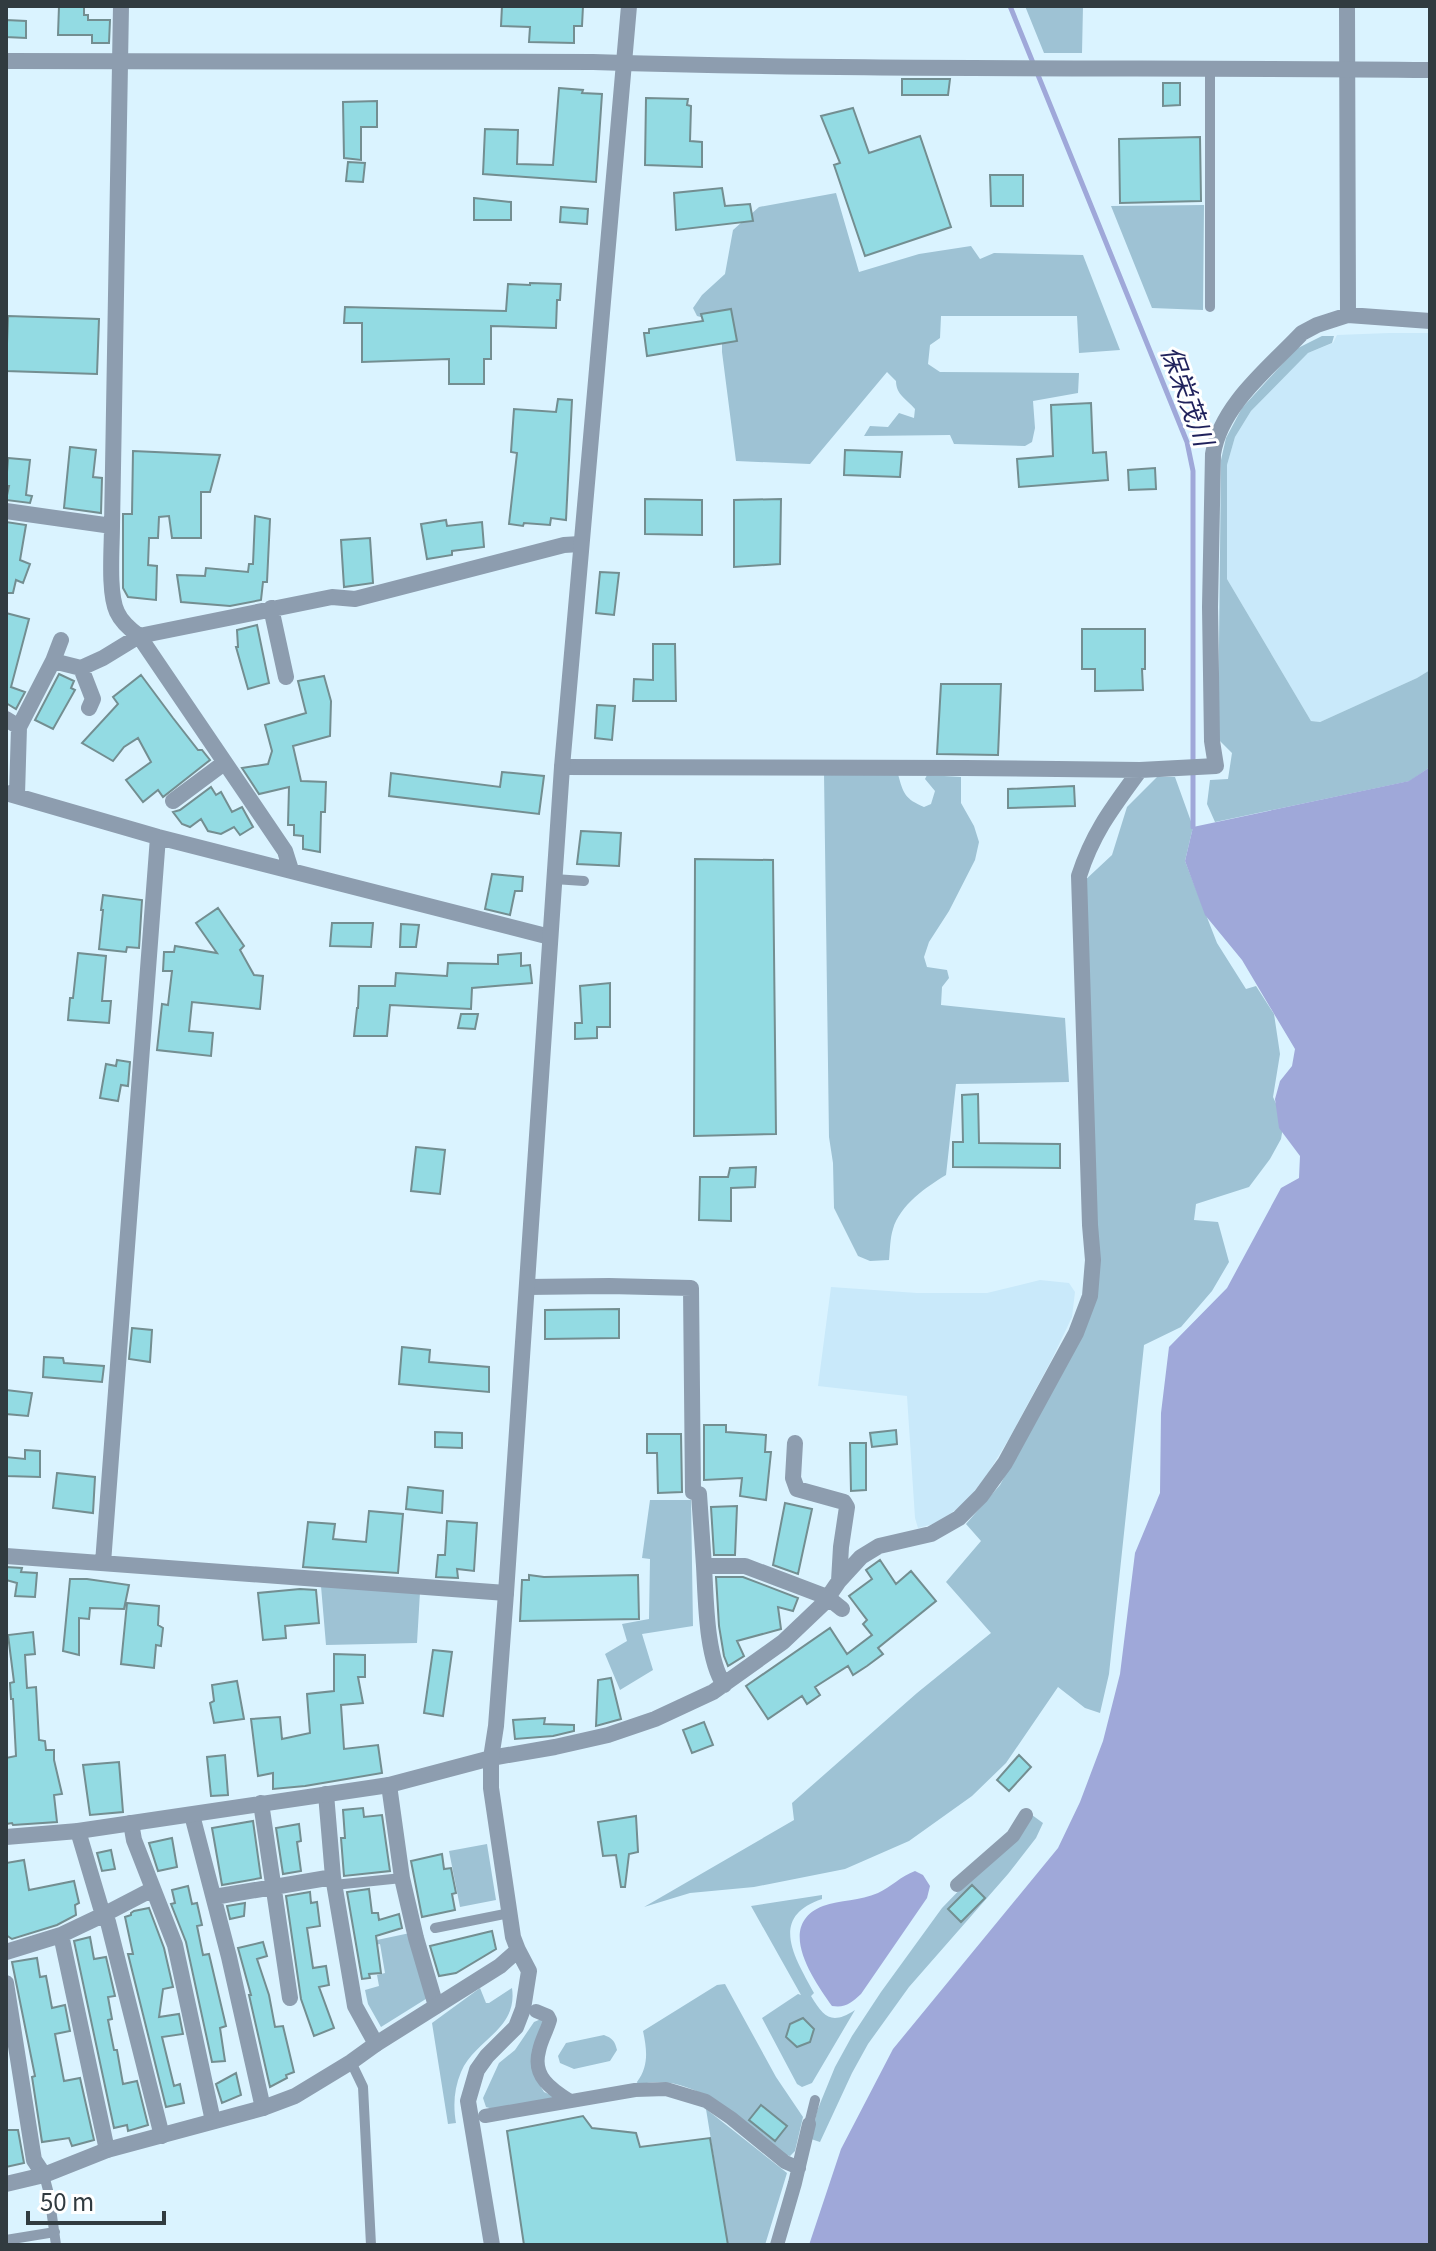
<svg xmlns="http://www.w3.org/2000/svg" width="1436" height="2251" font-family="Georgia,'Noto Sans JP',serif">
  <style>
    .built { fill: #c9e9fa }
    .green { fill: #9ec2d4 }
    .water { fill: #9fa8d9 }
    .lines { fill: none; stroke-linecap: round; stroke-linejoin: round }
    .stream { stroke: #9fa8d9; stroke-width: 5 }
    .building { fill: #93dbe3; stroke: #738e91; stroke-width: 2 }
    .service { stroke: #8d9daf; stroke-width: 10 }
    .pedestrian { stroke: #8d9daf; stroke-width: 14 }
    .minor { stroke: #8d9daf; stroke-width: 16 }
    .tertiary { stroke: #8d9daf; stroke-width: 16 }
    .labels { text-anchor: middle; stroke-width: 6; stroke-linejoin: round; paint-order: stroke }
    .water-label { font-size: 26px; font-style: italic; fill: #1f215b; stroke: #fff }
  </style>
  <rect width="100%" height="100%" fill="#daf3ff"/>
  <path class="built" d="M1389,333h41v337l-13,8 -97,44 -9,-1 -84,-142v-114l8,-28 16,-26 57,-58 25,-10 4,-8z
    M1040,1280l29,3 6,9 -3,25 -20,42 -42,78 -25,41 -21,26 -27,19 -19,5 -3,-10 -8,-122 -89,-10 13,-99 86,6h70z"/>
  <path class="green" d="M1025,6h58l-1,47h-38z
    M836,193l23,79 60,-18 52,-8 9,13 14,-6 89,2 37,95 -41,3 -2,-37h-136l-1,22 -10,7 -2,19 12,8 139,1 -1,20 -45,8 2,27 -3,14 -7,4 -71,-2 -4,-9 -86,1 6,-10 18,1 11,-14 15,5 1,-9c-8,-10 -19,-14 -19,-28l-9,-9 -77,92 -74,-3 -14,-109v-29l-25,-7 -4,-8 9,-13 23,-21 8,-44 26,-23z
    M1204,205l-1,105 -51,-2 -41,-102z
    M1322,336h12l-2,7 -24,10 -57,58 -16,26 -8,28v114l84,142 9,1 97,-44 13,-8v97l-20,14 -195,41 -8,-18 3,-24 18,-1 4,-26 -14,-14 3,-279 5,-22 16,-30 54,-59z
    M824,773l74,1c5,19 7,25 26,33l7,-3 4,-13 -10,-12 2,-4 34,2v26l13,23 5,16 -4,18 -26,51 -20,31 -5,15 3,10 20,3 2,8 -7,9 -1,18 124,13 4,64 -113,2 -10,91c-20,12 -46,30 -53,54 -3,9 -3,21 -4,31l-19,1 -12,-5 -24,-48 -1,-45 -4,-26z
    M1157,777h18l18,50 -8,34 32,82 29,46 10,-3 18,28 6,40 -7,43 11,24 -3,18 -11,20 -21,28 -53,17 -2,16 24,2 11,40 -17,29 -31,36 -37,18 -35,329 -9,39 -15,-5 -27,-21 -52,76 -34,33 -63,45 -64,28 -91,18 -64,6 -46,14 150,-87 -2,-17 125,-110 74,-60 -45,-51 35,-41 -15,-17 34,-39 84,-156 8,-29 -10,-417 30,-28 15,-48z
    M650,1500h41l2,126 -51,8 11,36 -33,20 -15,-36 22,-13 -5,-17 27,-5 1,-60 -8,-1z
    M321,1586l99,6 -3,51 -91,2z
    M1032,1815l11,8 -7,15 -28,36 -99,113 -41,57 -16,29 -32,69 -9,-3 6,-28 18,-44 17,-31 29,-44 61,-84z
    M487,1844l9,56 -36,7 -11,-56z
    M822,1895v4c-54,18 -27,59 -8,94l-3,3c13,22 21,29 44,14l-43,73 -10,4 -5,-3 -35,-66 36,-24 3,1 -50,-89z
    M410,1933l19,64 -48,30 -13,-23 -3,-14 14,-4 -2,-11 8,-2 -5,-29 -21,4 -1,-4z
    M725,1984l51,93 27,40 -8,34 -5,5 -5,-1c-39,-30 -93,-87 -147,-70l-1,-3c12,-16 10,-32 6,-51l74,-46z
    M480,1988l6,15h3l23,-15c6,42 -37,51 -51,84 -7,17 -8,33 -5,51l-8,1 -16,-101z
    M541,2019l4,3 -4,65 3,5 9,4v3l-60,10 -7,-2 -3,-9 16,-35 16,-13 19,-28z
    M604,2035c8,3 11,6 13,15l-7,11 -36,8 -14,-6 -2,-7 8,-13z
    M706,2109l81,64 -22,72h-37z"/>
  <path class="water" d="M1430,767v1478h-621l32,-96 52,-100 165,-201 22,-46 23,-61 17,-67 15,-121 25,-60 1,-80 8,-66 58,-59 54,-100 18,-10 1,-22 -21,-28 -4,-29 5,-18 12,-15 3,-17 -53,-89 -37,-45 -20,-54 8,-34 216,-46z
    M915,1871l8,4 7,11 -3,12 -66,96c-10,9 -15,14 -29,12 -19,-27 -57,-81 -9,-100 17,-6 37,-5 55,-13 13,-6 23,-17 37,-22z"/>
  <g class="lines">
    <path class="stream" d="M1010,6l177,436 6,29v356"/>
  </g>
  <path class="building" d="M59,6h25v9h4v5h22l-1,23h-17v-8h-34z
    M502,6h81l-1,20h-8v17l-45,-1 1,-15 -29,-1z
    M6,20l20,1v17l-20,-1z
    M902,79h48l-2,16h-46z
    M1163,83h17v22l-17,1z
    M559,88l24,2 -1,3 20,1 -6,88 -113,-8 2,-45 33,1 -1,34 36,1z
    M646,98l42,1 -1,6 4,1 -1,35 12,1v25l-57,-2z
    M377,101v26h-16v33l-17,-2 -1,-56z
    M853,108l16,45 51,-17 31,91 -86,29 -31,-91 6,-2 -19,-47z
    M1200,137l1,64 -81,2 -1,-64z
    M348,162l17,1 -2,19 -17,-1z
    M990,175h33v31h-32z
    M722,188l3,18 25,-2 3,17 -77,9 -2,-37z
    M474,198l37,4v18h-37z
    M561,207l27,2 -1,15 -27,-2z
    M530,283l31,1 -1,16h-3l-1,28 -65,-2v33h-7v25h-35v-25l-87,3v-39h-18l1,-16 161,4 2,-27 22,1z
    M731,309l6,32 -90,15 -3,-23h5v-4l54,-8 -2,-7z
    M8,316l91,3 -2,55 -91,-3z
    M558,399l14,1 -6,120 -15,-2 -1,7 -26,-2 -1,3 -14,-2 8,-71 -6,-1 3,-43 42,3z
    M1091,403l2,50 13,-1 2,28 -89,7 -2,-28 36,-3 -2,-51z
    M70,447l26,3 -3,27 9,1 -1,35 -37,-5z
    M845,450l57,2 -2,25 -56,-2z
    M133,451l87,4 -10,37h-9v46h-29l-3,-22 -10,1 -1,21h-9l-1,27 9,1 -1,34 -28,-3 -5,-9v-74h9z
    M8,458l22,2 -4,35 6,1 -2,7 -24,-3 3,-14h-3z
    M1155,468l1,21 -27,1 -1,-20z
    M645,499l57,1v35l-57,-1z
    M781,499l-1,65 -46,3v-67z
    M255,516l15,3 -3,63h-4l-2,18 -31,6 -49,-4 -4,-27 28,1 1,-8 42,4 1,-8h4z
    M446,520l1,6 35,-4 2,25 -32,4v4l-25,4 -6,-35z
    M6,522l20,3 -6,35 10,4 -7,19 -7,-3 -3,13h-7z
    M370,538l3,45 -29,4 -3,-47z
    M600,572l19,1 -5,42 -18,-2z
    M6,613l23,6 -18,68 14,5 -9,17 -10,-6z
    M257,625l12,58 -21,6 -12,-42h2l-1,-17z
    M1082,629h63v40h-3l1,21 -48,1v-22h-13z
    M653,644h22l1,57h-43l1,-22 19,1z
    M59,674l15,7 -3,7 4,2 -22,39 -18,-9z
    M141,675l32,43 25,32h4l8,10 -47,37 -5,-7 -15,12 -17,-22 25,-18 -13,-24 -14,9 -11,14 -31,-18 36,-39 -5,-7z
    M324,676l7,25 -1,35 -37,10 8,35 25,1 -1,30h-4l-1,40 -17,-3v-13l-9,-1v-10h-6l1,-38 -30,7 -17,-26 26,-4 4,-13 -7,-26 41,-12 -8,-32z
    M941,684h60l-3,71 -61,-1z
    M597,705l18,1 -3,34 -17,-2z
    M502,772l42,4 -5,38 -150,-18 2,-23 109,14z
    M1074,786l1,20 -67,2v-19z
    M211,787l5,8 5,-3 11,20 10,-5 11,20 -13,8 -6,-8 -13,7 -13,-3 -7,-12 -11,8 -8,-3 -9,-12 7,-2z
    M581,831l40,2 -2,33 -42,-2z
    M695,859l78,1 3,274 -82,2z
    M492,874l31,3 -1,14h-7l-5,24 -25,-6z
    M103,895l39,5 -3,48 -12,-1 -1,5 -27,-3 4,-39h-2z
    M218,908l26,38 -4,4 14,25 9,1 -3,33 -68,-7 -3,29 24,2 -2,23 -54,-6 5,-46 6,1 4,-34h-9l1,-19h10l1,-6 42,7 -21,-30z
    M332,923h41l-2,24 -41,-1z
    M401,924l18,1 -3,22h-16z
    M78,953l28,3 -4,45h9l-2,22 -41,-3 2,-22h3z
    M521,953v13l9,-1 2,18 -60,5 -1,21 -81,-4 -3,31h-33l3,-28h1l1,-22h36l1,-13 51,3 1,-13 50,1v-9z
    M610,983v44h-13v11l-22,1v-16h7l-2,-37z
    M461,1014h17l-3,15 -17,-1z
    M117,1060l13,2 -2,24 -7,-1 -3,16 -18,-3 6,-34 10,2z
    M978,1094l1,49 81,1v24l-107,-1v-25h10l-1,-47z
    M416,1147l29,3 -5,44 -29,-3z
    M756,1167l-1,20 -24,1v33l-32,-1 1,-43h28l2,-9z
    M619,1309v29l-74,1v-29z
    M132,1328l20,2 -2,32 -21,-3z
    M402,1347l28,3 -1,12 60,5v25l-90,-8z
    M44,1357l19,1 1,5 40,3 -2,16 -59,-5z
    M6,1390l26,3 -4,23 -22,-2z
    M704,1425h22v7l40,3 -1,17h6l-5,48 -26,-4 2,-18 -38,2z
    M896,1430l1,14 -25,3 -2,-14z
    M435,1432l27,1v15l-27,-1z
    M647,1434h34l1,58 -24,1 -1,-40h-10z
    M850,1443h16v47l-15,1z
    M25,1450l15,1v26l-34,-1v-19l19,2z
    M57,1473l38,4 -2,36 -40,-5z
    M408,1487l35,4 -1,22 -36,-4z
    M785,1503l27,6 -14,65 -25,-9z
    M737,1506l-2,49h-21l-3,-48z
    M369,1511l34,3 -5,59 -95,-6 5,-45 27,2 -2,15 33,3z
    M447,1521l30,2 -3,48 -17,-2 1,9 -22,-1 2,-22h7z
    M880,1560l16,24 15,-13 25,30 -58,47 5,6 -16,12 -14,9 -5,-9 -33,21 5,8 -13,9 -5,-8 -34,23 -22,-33 84,-58 17,26 25,-19 -9,-11 4,-4 -18,-24 23,-17 -6,-9z
    M6,1567l16,1 -1,4 16,1 -2,24 -20,-1 2,-13 -11,-3z
    M529,1575l15,2 94,-2 1,44 -119,2 2,-41h7z
    M716,1577h27l55,21 -5,13 -15,-4 3,22 -44,12 7,15 -16,10 -4,-10 -5,-30z
    M70,1579h17l42,6 -5,24 -34,-1 -1,11 -10,-1v37l-16,-4z
    M300,1589l16,1 3,33 -34,3 1,12 -23,2 -5,-47z
    M127,1603l32,3 -1,19 5,3 -2,18 -5,-1 -2,23 -33,-4z
    M33,1632l2,22 -10,1 2,33 9,-1 3,53 6,1 1,9h8v10l8,34 -8,1 3,27 -44,3 -1,-2 -6,1v-66l10,-2 -3,-57h-2l-1,-16 4,-1 -6,-47z
    M433,1650l19,2 -9,64 -19,-3z
    M334,1654l31,1v22h-7l5,26 -22,2 3,44 34,-4 4,28 -77,13 -32,3v-16l-15,3 -7,-57 29,-2 2,22 28,-6 -3,-39 27,-3z
    M611,1678l10,41 -25,7 2,-46z
    M237,1681l7,38 -30,4 -4,-20 4,-2 -2,-16z
    M545,1718l-1,6 30,1v6l-21,5 -38,3 -2,-19z
    M704,1722l9,23 -21,8 -9,-23z
    M225,1755l3,40 -17,1 -4,-39z
    M1019,1755l12,12 -22,24 -12,-11z
    M119,1762l4,50 -33,3 -7,-50z
    M363,1808l1,9 18,-2 8,56 -46,5 -3,-38h4l-2,-28z
    M636,1816l2,36 -9,2 -4,33h-4l-5,-32 -13,1 -5,-34z
    M253,1821l8,57 -39,7 -10,-57z
    M299,1824l2,17 -4,1 4,29 -18,3 -7,-46z
    M172,1838l5,29 -19,4 -9,-28z
    M111,1850l4,19 -13,2 -5,-18z
    M442,1854l2,15 7,-1 5,25 -4,1 3,16 -33,7 -11,-56z
    M24,1860l5,30 45,-9 5,22 -4,2 1,10 -19,10 -45,14 -6,-4v-72z
    M972,1885l13,13 -24,24 -13,-13z
    M188,1886l4,18 5,-1 5,22 -5,1 6,29 6,-1 17,72 -6,2 5,33 -13,1 -26,-120 -15,-38 4,-1 -3,-13z
    M369,1889l3,24h6l1,7 20,-6 3,14 -26,8 5,37 -12,1 1,4 -8,1 -15,-87z
    M310,1892l1,11 6,-1 3,24 -13,2 6,40 13,-2 3,19 -10,2 15,41 -20,8 -13,-37 -15,-103z
    M245,1903l-1,13 -14,3 -3,-13z
    M149,1908l15,40 9,39 -10,2 -4,28 20,-3 4,20 -21,3 12,49 6,-2 4,19 -18,4 -38,-153h5l-8,-37 6,-2v-2l3,-2z
    M492,1931l4,18 -40,24 -17,3 -9,-30z
    M90,1937l4,22 12,-2 9,39 -7,1 4,22 -4,1 6,30h3l6,34 14,-3 11,44 -20,6 -1,-6 -13,3 -40,-187z
    M263,1942l4,14 -10,3 12,36 6,32 8,-1 11,46 -8,3 1,3 -17,9 -21,-92h2l-13,-47z
    M37,1958l3,19 6,-1 6,32 13,-3 5,26 -15,3 9,47 16,-3 14,62 -22,6 -3,-8 -27,4 -10,-65 3,-1 -23,-114z
    M803,2018l11,11 -4,13 -13,5 -11,-10 4,-13z
    M236,2073l5,22 -19,8 -6,-19z
    M761,2105l26,21 -12,15 -26,-21z
    M583,2116l9,12 44,5 4,14 70,-9 18,107h-204l-17,-114z
    M6,2130h12l6,33 -18,4z"/>
  <g class="lines">
    <path class="service" d="M1210,307v-238
      M554,879l30,2
      M334,1885l68,-7
      M435,1928l75,-15
      M351,2062l12,25 8,158
      M809,2124l6,-24
      M44,2175l5,19 7,51
      M6,2240l49,-8"/>
    <path class="pedestrian" d="M957,1885l56,-49 13,-21
      M536,2011l12,5 2,4c-3,11 -9,20 -11,31 -7,25 12,38 31,50
      M485,2116l150,-26 31,-1 40,12 25,17 54,44 14,6
      M777,2245l18,-62 14,-59"/>
    <path class="minor" d="M121,6l-9,520c0,22 -4,67 5,86 4,9 14,18 22,24l146,215 6,19
      M1347,6l1,309
      M6,511l106,15
      M271,608l15,69
      M53,661l8,-21
      M81,668l12,31 -4,9
      M6,719l13,8 -2,68
      M19,727l34,-66 28,7 22,-10 36,-22 193,-39 23,2 209,-54 16,-1
      M562,767l403,1 175,2 76,-4 -4,-25 -2,-134 3,-153c8,-49 56,-86 89,-121l15,-8 31,-10 82,6
      M6,793l152,44 392,100
      M173,801l51,-38
      M527,1287l82,-1 82,2 2,204 6,2 5,72h41l82,31 15,12
      M795,1443l-2,35 4,11 47,13 3,5 -6,40 -2,34
      M6,1556l500,37
      M103,1563l55,-726
      M704,1566c2,34 2,91 20,119
      M491,1758l64,-11 53,-12 47,-16 58,-27 70,-50 41,-39 15,-22 22,-24 18,-11 52,-12 28,-16 22,-22 24,-33 71,-130 14,-37 3,-36 -3,-35 -11,-349c14,-44 34,-69 61,-106
      M389,1785l13,93 14,60 20,68
      M326,1794l7,83
      M261,1803l29,195
      M192,1815l37,142 34,151
      M131,1823l3,17 41,105 38,176
      M78,1831l25,84 50,-26
      M214,1897l119,-20 22,129 21,38
      M61,1935l46,215
      M6,1952l55,-17 42,-20 5,7 54,214
      M6,1983l28,177 10,15"/>
    <path class="tertiary" d="M6,61l587,1c279,9 558,5 837,8
      M6,1837l72,-6 311,-46 102,-27
      M6,2184l38,-9 63,-25 156,-42 32,-12 56,-34 25,-18 124,-78 18,-16 -5,-13 -22,-149v-30l5,-32 10,-133 56,-826 67,-761
      M492,2245l-24,-144 9,-31 10,-14 29,-29 7,-18 6,-38 -11,-21"/>
  </g>
  <g class="labels">
    <g class="water-label">
      <text transform="translate(1187 396) rotate(70)" y="9">保栄茂川</text>
    </g>
  </g>
  <rect width="1436" height="2251" fill="none" stroke="#313b40" stroke-width="16"/>
  <path d="M28 2211v12h136v-12" fill="none" stroke="#313b40" stroke-width="4"/>
  <text x="40" y="2211" font-size="24" fill="#313b40" stroke="#ffffff" stroke-width="6" paint-order="stroke">50 m</text>
</svg>
